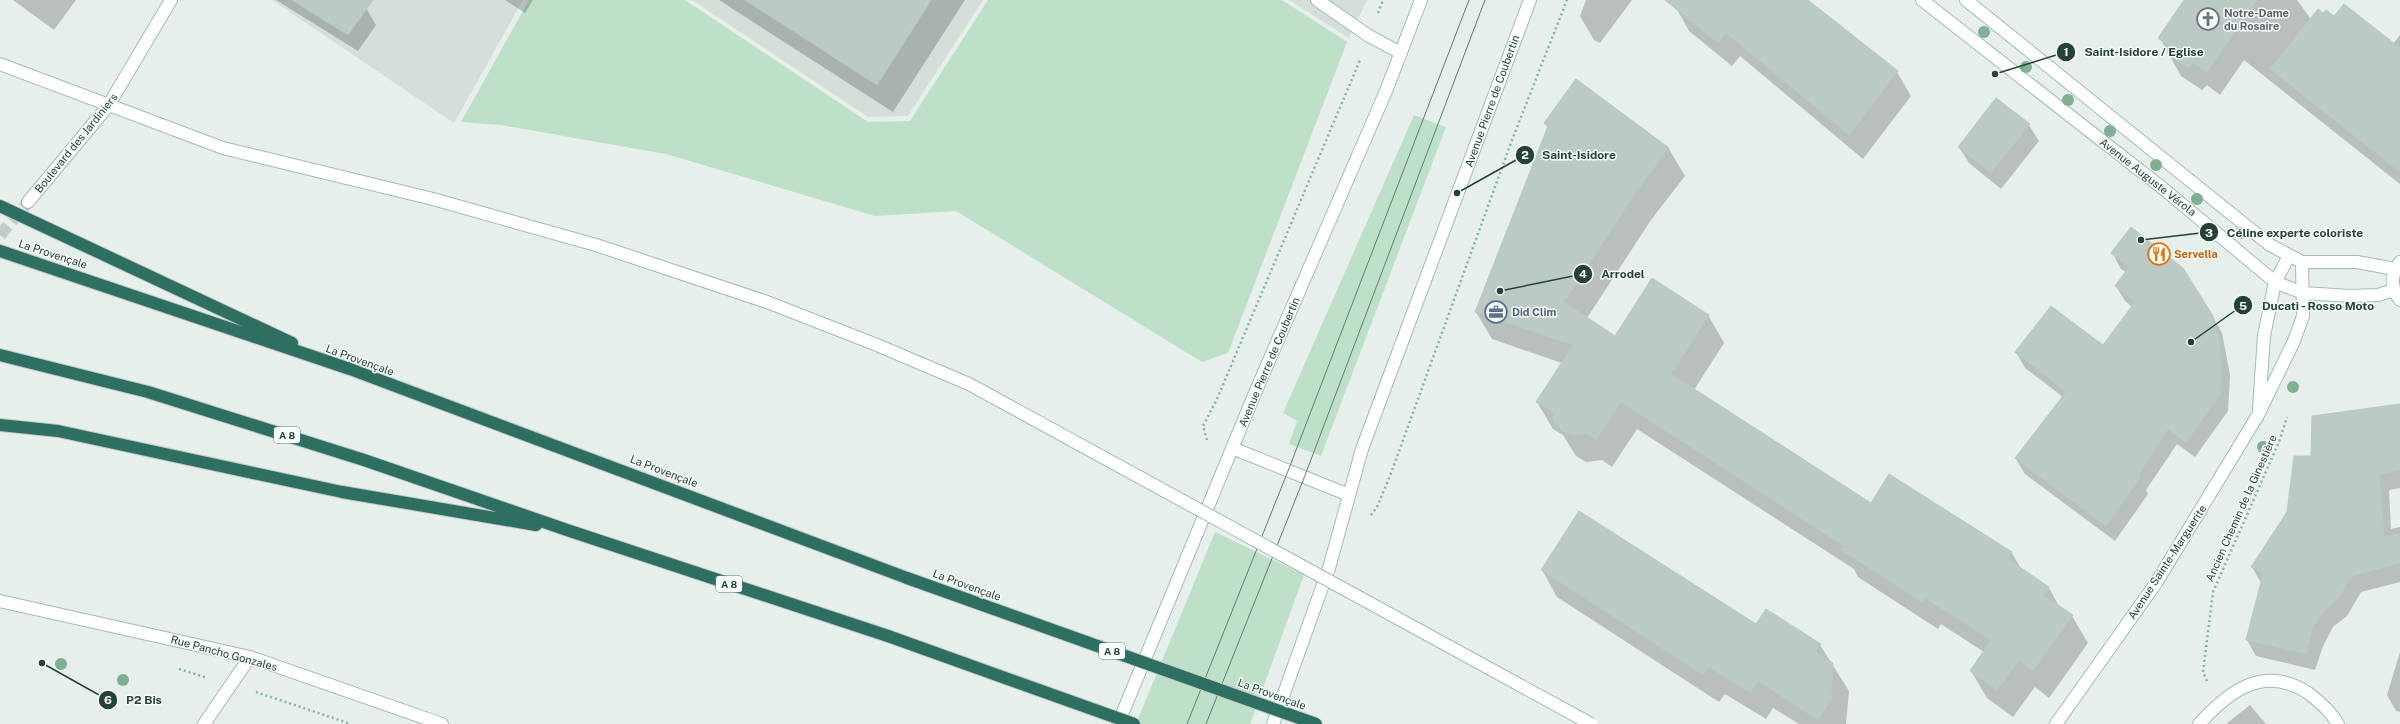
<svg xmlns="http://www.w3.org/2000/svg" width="2400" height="724" font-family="'Public Sans',sans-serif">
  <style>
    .built { fill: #d4dfda }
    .green { fill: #bfe0c8 }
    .shadow { fill: #0003 }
    .building { fill: #bbcac4; stroke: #b8c9c2 }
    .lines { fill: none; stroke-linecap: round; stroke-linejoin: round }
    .street-tunnel { stroke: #bfccc8; stroke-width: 12; stroke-dasharray: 12 6; stroke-linecap: butt }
    .lane-casing { stroke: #a8b8b2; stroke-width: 14 }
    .street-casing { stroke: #a8b8b2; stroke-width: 14 }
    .secondary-casing { stroke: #a4bbb3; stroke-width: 14 }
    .highway-casing { stroke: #c2cac8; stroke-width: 14 }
    .path { stroke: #86b3a5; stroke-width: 2.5; stroke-dasharray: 2 3; stroke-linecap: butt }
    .lane { stroke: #fff; stroke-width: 12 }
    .street { stroke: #fff; stroke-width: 12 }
    .secondary { stroke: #fff; stroke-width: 12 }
    .highway { stroke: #2f6f62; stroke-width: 12 }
    .tram { stroke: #5f7d75; stroke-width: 1 }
    .secondary-bridge-casing { stroke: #a4bbb3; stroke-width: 14; stroke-linecap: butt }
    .highway-bridge-casing { stroke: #c2cac8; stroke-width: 14; stroke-linecap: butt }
    .secondary-bridge { stroke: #fff; stroke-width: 12 }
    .highway-bridge { stroke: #2f6f62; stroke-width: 12 }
    .tree { fill: #80af93 }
    .labels { text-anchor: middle; stroke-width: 3; stroke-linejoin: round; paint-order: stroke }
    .shield { fill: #f7fbf9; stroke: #637a73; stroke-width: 1 }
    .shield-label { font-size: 10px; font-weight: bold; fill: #24423a }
    .worship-label { font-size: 11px; font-weight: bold; fill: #5b616d; stroke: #f7fbf9; text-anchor: start }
    .street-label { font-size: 11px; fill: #24423a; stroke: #f7fbf9 }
    .food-label { font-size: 11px; font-weight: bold; fill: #c56008; stroke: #f7fbf9; text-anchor: start }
    .service-label { font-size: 11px; font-weight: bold; fill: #4e5e75; stroke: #f7fbf9; text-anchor: start }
    .leader { fill: none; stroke: #24423a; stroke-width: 1.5 }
    .callout-dot { fill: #24423a; stroke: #f7fbf9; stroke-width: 1.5 }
    .mark-label { font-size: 12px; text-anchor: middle; font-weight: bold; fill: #fff }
    .callout-label { font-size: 12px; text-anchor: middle; font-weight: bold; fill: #24423a; stroke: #f7fbf9; stroke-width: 3; stroke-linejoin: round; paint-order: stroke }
  </style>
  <rect width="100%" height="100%" fill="#e6efeb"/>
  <path class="built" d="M272,0h251l-69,123z
    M692,0h291l-75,116 -40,1z
    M1289,0h78l-18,38z"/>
  <path class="green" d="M529,0h156l183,122 42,-1 78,-121h294l65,42 -119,311 -26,9 -246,-151 -81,5 -209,-62 -165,-29 -40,-3z
    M1414,115l32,12 -125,329 -32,-12 8,-23 -14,-8z
    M1215,532l89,43 -54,149h-114z"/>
  <path class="shadow" d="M13,0h63l-22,30z
    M276,0h77l13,8 10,17 -18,26z
    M505,0h28l-8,13z
    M719,0h246l-72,112z
    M1586,0h46l-32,43 -6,-3 -14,-24z
    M1672,0h134l91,72 14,24 -48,63 -123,-103 -8,10 -43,-35z
    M2185,0h112l14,19 12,-4 11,3 59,26 7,-9v149l-156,-124 -24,35 -13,-10 -5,5 -21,-14 -21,-38z
    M1576,81l93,68 16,27 -34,44 -64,98 28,20 93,-23 16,28 -30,47 177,115 19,-30 122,78 9,16 28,19 11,20 12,8 16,27 -39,55 -14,-11 -22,30 -26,-19 -16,-27 13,-19 -43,-28 -3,5 -80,-52 -4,-8 -217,-140 -25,38 -10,-7 -16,2 -10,-6 -13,-21 -10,-6 -16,-27 25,-39 -70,-24 -16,-27 72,-184 -3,-5z
    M1996,99l33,26 10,16 -38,48 -32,-26 -10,-16z
    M2113,254l100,63 9,16 8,42 -2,36 -33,46 -18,-13 -31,46 2,4 -33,47 -90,-67 -9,-15 47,-62 -38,-29 -9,-16 87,-6 29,-39 -7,-6 -9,-15 10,-14 -5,-3z
    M2400,405v83l-11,2 2,39 9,-2v55l-39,10 -14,24 -14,11 -10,19 -8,24 -59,-14 -9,-16 14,-57 -9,-16 36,-54 24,-56z
    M1542,570l215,56 63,19 29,46 -3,33h-47l-26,-16 -7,11 -41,-25 -6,8 -162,-105z
    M2400,652v60l-4,-1 -9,-16z
    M2250,705l16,19h-40z"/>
  <path class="building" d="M292,0h81l-25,35z
    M745,0h186l-54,85z
    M1665,0h143l90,71 -49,64 -123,-102 -8,10z
    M2184,0h73l-50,72 -14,-9 -5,5 -21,-15 4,-5 -13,-10z
    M2344,4l56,44v124l-130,-103 48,-60 5,4 3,-3 8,6z
    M1576,79l93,69 -33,44 -72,110 51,34 37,-58 57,37 -38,59 200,129 18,-29 123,78 -4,7 41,28 -5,9 29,19 -40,56 -14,-11 -22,30 -27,-19 21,-31 -66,-42 -3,4 -81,-52 3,-4 -223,-144 -25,38 -11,-7 -10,2 -11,-2 -10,-11 -1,-10 -17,-10 37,-57 -98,-33 73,-186 -4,-3z
    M1996,98l34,26 -39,49 -33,-26z
    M2131,227l52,41 30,48 7,26 2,36 -2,17 -34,48 -18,-14 -30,47 2,2 -34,48 -91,-68 51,-66 -51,-40 36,-46 52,39 32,-43 -20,-16 14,-19 -18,-14z
    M2400,404v66l-20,4 4,63 16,-3v29l-48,13 -14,23 -14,12 -12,18 -6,25 -60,-14 17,-66 -12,-7 36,-55 7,-56h17l1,-40z
    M1579,511l177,113 10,-15 55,35 -5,8 17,11 -2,37 -13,20 -60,-39 -8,12 -41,-26 -6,8 -162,-105z"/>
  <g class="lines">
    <path class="street-tunnel" d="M0,235l28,-33"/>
    <g class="lane-casing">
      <path id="lane" d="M1317,0l52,36 32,17
        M204,724l46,-67"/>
    </g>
    <g class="street-casing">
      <path id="street" d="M28,202l80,-96
        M0,601l250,56 192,67"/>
    </g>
    <g class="secondary-casing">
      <path id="secondary" d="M1922,0l243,190 110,92 28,11 48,3 27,-1 16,-5
        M1966,0l304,245 32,17h55l38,7
        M0,64l223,84 210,51 163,46
        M108,106l63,-106
        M2400,262c-9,12 -10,25 0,38
        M2259,408l5,-72 11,-54 14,-26
        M1232,448l117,47
        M1118,724l137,-331 131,-302 35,-91
        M1273,724l56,-156 33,-119 168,-449
        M2056,724l100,-141 102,-168 36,-74 9,-25 -1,-54
        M2199,724c30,-33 65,-60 109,-31 11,8 23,19 30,31"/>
    </g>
    <g class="highway-casing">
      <path id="highway" d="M0,206l292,137
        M0,251l350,118 557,209
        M0,355l148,37 216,68 206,71 318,105
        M0,425l58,6 284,61 194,33"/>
    </g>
    <path class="path" d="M1378,13l5,-13
      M1207,440l-4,-14 14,-27 143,-339
      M1371,515l6,-8 13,-31 122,-336 55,-140
      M179,669l26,8
      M2207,681l-4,-9 10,-80 66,-150 8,-25
      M256,692l95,32"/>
    <use href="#lane" class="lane"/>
    <use href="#street" class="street"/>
    <use href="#secondary" class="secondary"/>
    <use href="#highway" class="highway"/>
    <path class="tram" d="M1187,724l101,-253 181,-471
      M1206,724l98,-246 181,-478"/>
    <g class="secondary-bridge-casing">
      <path id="secondary-bridge" d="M596,245l171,57 110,43 92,39 622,340"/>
    </g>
    <g class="highway-bridge-casing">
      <path id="highway-bridge" d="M907,578l409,146
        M888,636l246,88"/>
    </g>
    <use href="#secondary-bridge" class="secondary-bridge"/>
    <use href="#highway-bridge" class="highway-bridge"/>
  </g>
  <g class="tree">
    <circle cx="1984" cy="32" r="6"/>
    <circle cx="2026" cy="67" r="6"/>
    <circle cx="2068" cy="100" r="6"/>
    <circle cx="2110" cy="131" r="6"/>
    <circle cx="2156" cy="165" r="6"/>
    <circle cx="2197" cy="199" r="6"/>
    <circle cx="2241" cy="233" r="6"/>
    <circle cx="2293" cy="387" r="6"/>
    <circle cx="2263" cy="447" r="6"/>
    <circle cx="61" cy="664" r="6"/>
    <circle cx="123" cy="680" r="6"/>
  </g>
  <defs>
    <g id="church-ring" transform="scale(1.15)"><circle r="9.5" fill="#f7fbf9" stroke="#6b7280" stroke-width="1.5"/><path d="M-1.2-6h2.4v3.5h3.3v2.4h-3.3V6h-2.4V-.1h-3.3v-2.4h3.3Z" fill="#6b7280"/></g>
    <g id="restaurant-ring" transform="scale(1.15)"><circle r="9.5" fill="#f7fbf9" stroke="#e8710a" stroke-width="1.5"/><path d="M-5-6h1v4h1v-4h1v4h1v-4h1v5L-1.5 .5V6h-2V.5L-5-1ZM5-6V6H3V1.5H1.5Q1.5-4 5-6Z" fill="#e8710a"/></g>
    <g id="office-ring" transform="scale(1.15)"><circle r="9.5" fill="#f7fbf9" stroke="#5c6f8a" stroke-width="1.5"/><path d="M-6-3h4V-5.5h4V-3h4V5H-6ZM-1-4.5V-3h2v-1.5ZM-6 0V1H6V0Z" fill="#5c6f8a"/></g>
  </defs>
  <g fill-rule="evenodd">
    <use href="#church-ring" x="2208" y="19"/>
    <use href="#restaurant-ring" x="2159" y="254"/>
    <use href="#office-ring" x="1496" y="312"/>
  </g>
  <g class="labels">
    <g class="shield">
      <rect x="274" y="427" width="26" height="16" rx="3"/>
      <rect x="716" y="576" width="26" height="16" rx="3"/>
      <rect x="1099" y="643" width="26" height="16" rx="3"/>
    </g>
    <g class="shield-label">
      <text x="287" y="439">A 8</text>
      <text x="729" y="588">A 8</text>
      <text x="1112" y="655">A 8</text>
    </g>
    <g class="worship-label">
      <text x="2224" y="17">Notre-Dame<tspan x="2224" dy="13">du Rosaire</tspan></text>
    </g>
    <g class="street-label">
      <text transform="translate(1492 101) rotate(-70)" y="4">Avenue Pierre de Coubertin</text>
      <text transform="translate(76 143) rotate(-51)" y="4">Boulevard des Jardiniers</text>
      <text transform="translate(2148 177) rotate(38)" y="4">Avenue Auguste Vérola</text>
      <text transform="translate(53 254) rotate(18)" y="4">La Provençale</text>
      <text transform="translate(360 360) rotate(20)" y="4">La Provençale</text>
      <text transform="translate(1269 362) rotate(-67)" y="4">Avenue Pierre de Coubertin</text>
      <text transform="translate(664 471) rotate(21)" y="4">La Provençale</text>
      <text transform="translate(2241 508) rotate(-66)" y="4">Ancien Chemin de la Ginestière</text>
      <text transform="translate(2167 562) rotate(-57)" y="4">Avenue Sainte-Marguerite</text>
      <text transform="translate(967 585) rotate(20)" y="4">La Provençale</text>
      <text transform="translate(224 653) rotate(15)" y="4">Rue Pancho Gonzales</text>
      <text transform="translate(1272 694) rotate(20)" y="4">La Provençale</text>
    </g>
    <g class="food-label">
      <text x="2174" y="258">Servella</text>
    </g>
    <g class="service-label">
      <text x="1512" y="316">Did Clim</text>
    </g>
  </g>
  <path class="leader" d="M1995 74L2066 52M1457 193L1525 155M2141 240L2209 232M1500 291L1583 274M2191 342L2243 305M42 663L108 700"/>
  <g class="callout-dot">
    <circle cx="1995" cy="74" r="4"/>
    <circle cx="1457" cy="193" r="4"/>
    <circle cx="2141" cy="240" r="4"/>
    <circle cx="1500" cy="291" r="4"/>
    <circle cx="2191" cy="342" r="4"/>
    <circle cx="42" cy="663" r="4"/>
    <circle cx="2066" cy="52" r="10"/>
    <circle cx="1525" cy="155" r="10"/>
    <circle cx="2209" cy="232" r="10"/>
    <circle cx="1583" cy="274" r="10"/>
    <circle cx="2243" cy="305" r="10"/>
    <circle cx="108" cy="700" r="10"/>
  </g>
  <g class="mark-label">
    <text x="2066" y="56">1</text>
    <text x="1525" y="159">2</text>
    <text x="2209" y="237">3</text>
    <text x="1583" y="278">4</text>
    <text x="2243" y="310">5</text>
    <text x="108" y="704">6</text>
  </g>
  <g class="callout-label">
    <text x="2144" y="56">Saint-Isidore / Eglise</text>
    <text x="1579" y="159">Saint-Isidore</text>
    <text x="2295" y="237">Céline experte coloriste</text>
    <text x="1623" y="278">Arrodel</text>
    <text x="2318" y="310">Ducati - Rosso Moto</text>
    <text x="144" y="704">P2 Bis</text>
  </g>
</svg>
